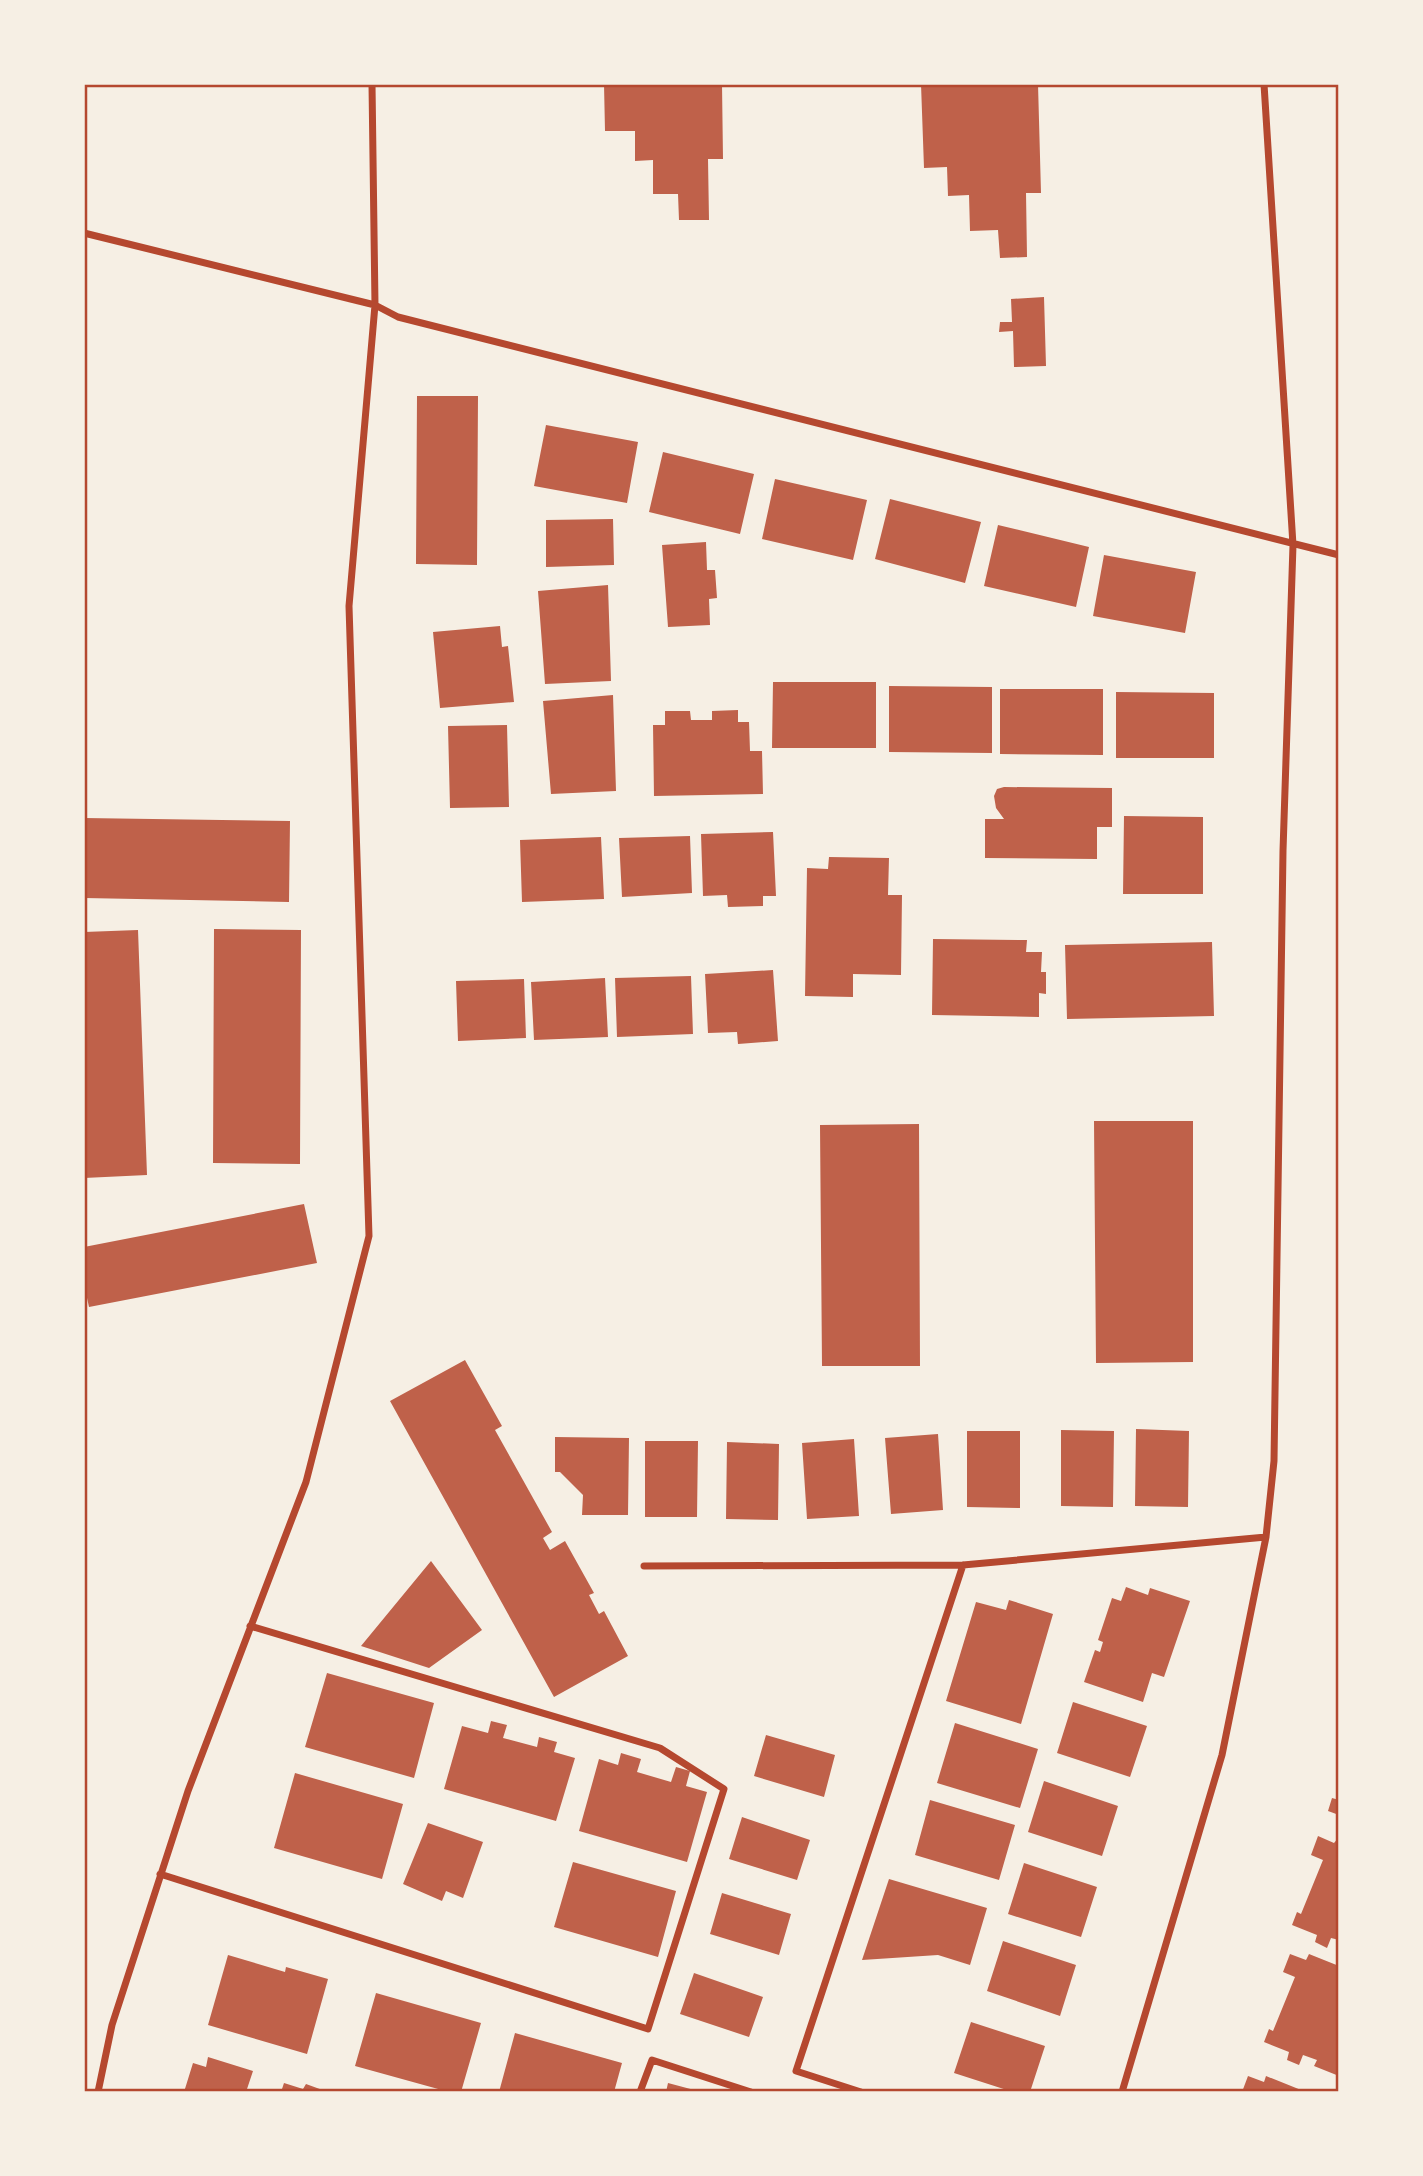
<svg xmlns="http://www.w3.org/2000/svg" width="1423" height="2176" font-family="'Roboto Serif',serif">
  <style>
    .building { fill: #bf614a }
    .lines { fill: none; stroke-linecap: round; stroke-linejoin: round }
    .minor { stroke: #b5482f; stroke-width: 7 }
    .neatline { fill: none; stroke: #b5482f; stroke-width: 2.5 }
  </style>
  <rect width="100%" height="100%" fill="#f6efe4"/>
  <path class="building" d="M604,84h118l1,75h-15l1,61h-30l-1,-26h-25v-34l-18,1v-30h-30z
    M921,84h117l3,109h-15l1,64 -27,1 -2,-28 -28,1 -1,-36 -21,1 -1,-29 -23,1z
    M1044,297l2,69 -32,1 -1,-36 -14,1 1,-10h12l-1,-23z
    M417,396h61l-1,169 -61,-1z
    M546,425l92,17 -11,61 -93,-17z
    M663,452l91,22 -14,60 -91,-22z
    M775,479l92,21 -14,60 -91,-21z
    M890,499l91,23 -16,61 -90,-24z
    M613,519l1,46 -68,2v-47z
    M998,525l91,22 -13,60 -92,-21z
    M706,542l1,28h8l2,28 -8,1 1,26 -42,2 -6,-82z
    M1104,555l92,17 -11,61 -92,-17z
    M608,585l3,96 -66,3 -7,-93z
    M500,626l2,21 6,-1 6,56 -74,6 -7,-76z
    M773,682h103v66h-104z
    M889,686l103,1v66l-103,-1z
    M1000,689h103v66l-103,-1z
    M1116,692l98,1v65h-98z
    M613,695l3,96 -65,3 -8,-93z
    M738,710v12h11l1,29h12l1,43 -109,2 -1,-71h12v-14h25l1,9h21v-9z
    M507,725l2,82 -59,1 -2,-82z
    M1004,787l108,1v39h-15v32l-112,-1v-39h19l-8,-11 -2,-12 3,-7z
    M1124,816l79,1v77h-80z
    M84,818l206,3 -1,81 -205,-4z
    M773,832l3,64h-13v10l-35,1 -1,-12 -24,1 -2,-62z
    M690,836l2,57 -70,4 -3,-59z
    M601,837l3,62 -82,3 -2,-62z
    M829,857l60,1 -1,37h14l-1,80 -48,-1v23l-48,-1 2,-128 21,1z
    M214,929l87,1 -1,234 -87,-1z
    M138,930l9,245 -63,3v-246z
    M933,939l94,1 -1,12h16l-1,20h5v22l-7,-1v24l-107,-2z
    M1212,942l2,74 -147,3 -2,-74z
    M773,970l5,71 -40,3 -1,-12 -29,1 -3,-59z
    M691,976l2,58 -76,3 -2,-59z
    M605,978l3,59 -74,3 -3,-58z
    M524,979l2,59 -68,3 -2,-60z
    M1094,1121h99v241l-97,1z
    M919,1124l1,242h-98l-2,-241z
    M304,1204l13,59 -228,44 -5,-23v-37z
    M465,1360l37,66 -7,4 57,102 -9,6 7,12 15,-9 29,52 -5,2 10,19 5,-3 24,45 -74,41 -164,-296z
    M1136,1429l53,2 -1,76 -53,-1z
    M1061,1430l53,1 -1,76 -52,-1z
    M967,1431h53v77l-53,-1z
    M938,1434l5,76 -52,4 -6,-76z
    M555,1437l74,1 -1,77h-46l1,-20 -23,-23h-5z
    M854,1439l5,77 -52,3 -5,-76z
    M645,1441h53l-1,76h-52z
    M727,1442l52,2 -1,76 -52,-1z
    M431,1561l51,69 -53,38 -68,-22z
    M1126,1587l22,8 2,-7 40,13 -26,76 -12,-4 -9,29 -59,-20 11,-32 5,2 3,-10 -5,-2 14,-42 9,3z
    M1009,1600l44,14 -32,110 -75,-23 30,-99 30,8z
    M327,1673l107,30 -20,75 -109,-31z
    M1073,1702l74,24 -17,51 -73,-24z
    M491,1721l16,4 -4,13 34,9 2,-10 18,5 -3,10 21,6 -19,63 -112,-32 18,-63 26,7z
    M955,1723l83,26 -18,59 -83,-25z
    M766,1735l69,20 -11,42 -70,-21z
    M621,1753l20,6 -4,13 34,10 5,-15 14,4 -4,15 21,6 -20,70 -108,-31 20,-72 19,6z
    M295,1773l108,31 -21,75 -108,-31z
    M1044,1781l74,25 -16,50 -74,-24z
    M1332,1798l7,2v15l-11,-4z
    M930,1800l85,25 -16,55 -84,-25z
    M742,1817l68,23 -13,40 -68,-21z
    M428,1823l55,19 -20,56 -17,-7 -4,10 -39,-17z
    M1318,1836l16,7 5,-6v103l-8,-2 -4,10 -12,-6 2,-7 -25,-10 5,-13 4,2 22,-54 -12,-5z
    M573,1862l103,29 -18,66 -104,-30z
    M1024,1863l73,24 -16,50 -73,-23z
    M889,1879l98,29 -17,57 -32,-10 -76,5z
    M722,1893l69,21 -12,41 -69,-21z
    M1003,1941l73,24 -16,51 -73,-25z
    M1290,1954l16,6 3,-6 30,12v110l-25,-10 3,-6 -14,-5 -4,10 -12,-5 2,-8 -25,-10 5,-13 4,2 22,-54 -12,-5z
    M228,1955l57,17 1,-5 42,12 -21,75 -99,-29z
    M694,1973l69,24 -14,40 -69,-23z
    M376,1993l105,30 -20,69h-12l-94,-26z
    M971,2022l74,24 -15,46h-17l-59,-19z
    M515,2033l107,30 -8,29h-115z
    M208,2057l45,14 -7,21h-62l9,-29 13,4z
    M1248,2076l16,6 2,-6 40,16h-64z
    M284,2083l19,6 3,-5 22,8h-47z
    M668,2083l30,8v1h-32z"/>
  <g class="lines">
    <path class="minor" d="M84,233l291,72 23,12 941,238
      M644,1566l319,-1 303,-28
      M160,1874l488,155 76,-240 -64,-41 -410,-122
      M98,2092l14,-67 76,-234 118,-309 63,-246 -20,-630 26,-301 -3,-221
      M640,2092l12,-32 99,32
      M861,2092l-65,-21 167,-506
      M1122,2092l100,-337 44,-218 8,-76 9,-610 10,-306 -29,-461"/>
  </g>
  <rect width="1423" height="2176" fill="none" stroke="#f6efe4" stroke-width="172"/>
  <rect x="86" y="86" width="1251" height="2004" class="neatline"/>
</svg>
